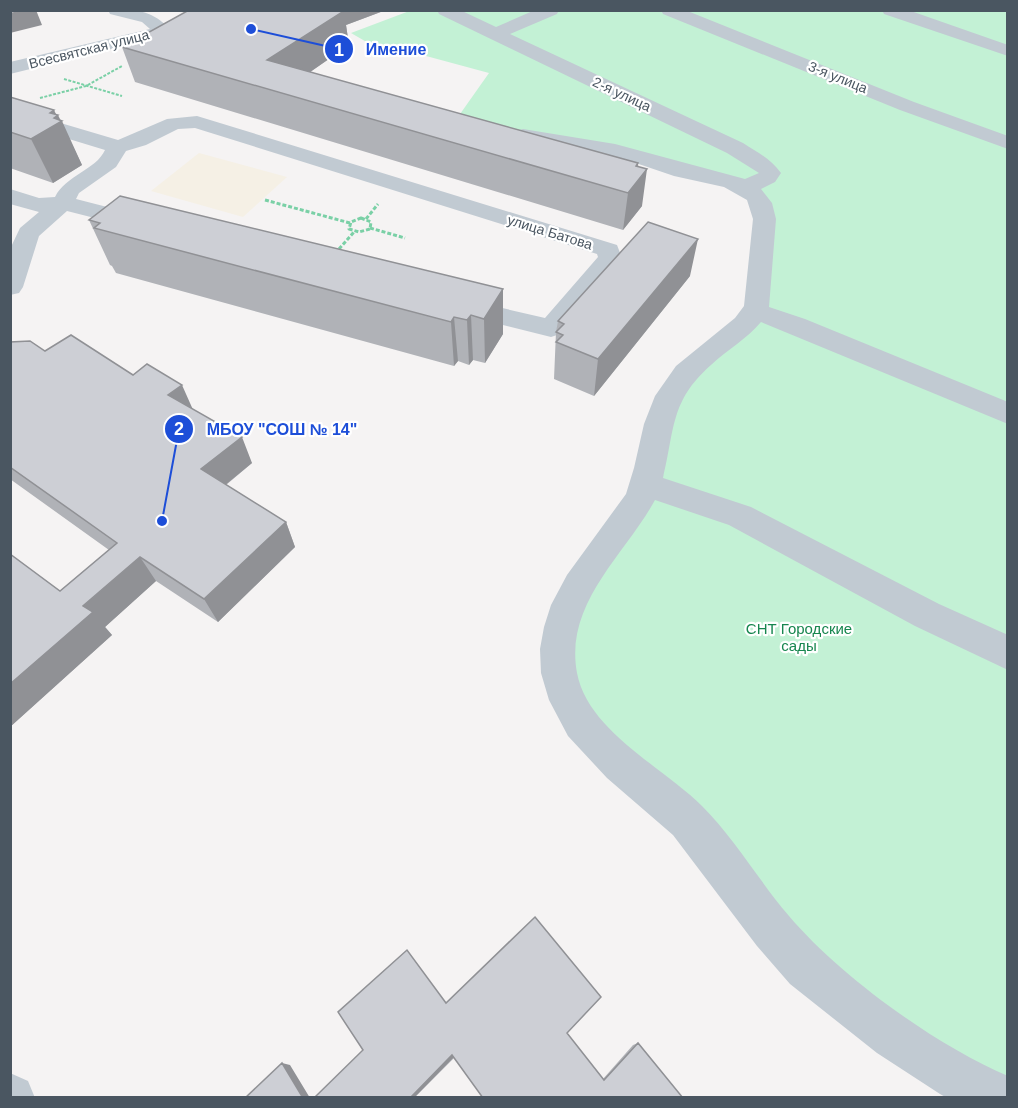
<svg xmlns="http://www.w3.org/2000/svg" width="1018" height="1108" font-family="Helvetica,sans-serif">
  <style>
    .green { fill: #c3f1d5 }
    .sand { fill: #f5f0e5 }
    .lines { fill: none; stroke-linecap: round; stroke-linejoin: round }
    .path-far1 { stroke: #7ad0a6; stroke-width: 2; stroke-dasharray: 3 1.5; stroke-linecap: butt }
    .path { stroke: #7ad0a6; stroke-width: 3; stroke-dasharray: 4 2; stroke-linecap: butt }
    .minor { fill: #c1cad2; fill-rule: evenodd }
    .wall { fill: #b0b2b7 }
    .shaded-wall { fill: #909195 }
    .building { fill: #cdcfd5; stroke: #909195; stroke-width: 1.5 }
    .labels { text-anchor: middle; stroke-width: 4.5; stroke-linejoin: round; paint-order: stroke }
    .far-street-label { font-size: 14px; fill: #4a5661; stroke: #fff }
    .park-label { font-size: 15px; fill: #17864f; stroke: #fff }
    .leader { fill: none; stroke: #1d4ed8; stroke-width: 2 }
    .callout-dot { fill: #1d4ed8; stroke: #fff; stroke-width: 2 }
    .mark-label { font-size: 18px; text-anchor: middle; font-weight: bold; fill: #fff }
    .callout-label { font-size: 16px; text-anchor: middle; font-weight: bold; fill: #1d4ed8; stroke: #fff; stroke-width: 4.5; stroke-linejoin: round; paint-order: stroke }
  </style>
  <rect width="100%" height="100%" fill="#f5f3f3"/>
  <path class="green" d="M412,10l595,1v1086l-142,-81 -306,-342 48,-130 61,-148 82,-78 13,-80 -16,-51 -294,-63 36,-51 -74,-20 -45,-9 -19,-11z"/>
  <path class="sand" d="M199,153l88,24 -44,40 -92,-26z"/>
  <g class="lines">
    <path class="path-far1" d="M64,79l58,17
      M40,98l46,-12 36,-20"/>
    <path class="path" d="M265,200l85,23
      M361,218l10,4 -1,7 -11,3 -10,-3 2,-7z
      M366,219l12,-15
      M370,228l35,10
      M339,249l15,-17"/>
    <path class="minor" d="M108,10c24,0 39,-2 58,15l52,-15h26l-2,4 -29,10 -203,50v-12l140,-33 -8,-7 -32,-8z
      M437,10h23l36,17 39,-17h24l-2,4 -47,20 233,109c14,9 28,16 38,30l-6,9 -14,7 11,14 4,16 -7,88 36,12 203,83v22l-247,-102c-14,17 -34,28 -50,43 -41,36 -36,64 -48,113l88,29 188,97 69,31v35l-93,-44 -186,-101 -74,-25c-30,55 -91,103 -78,173 11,58 86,94 125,133 33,33 57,75 87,110 51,60 146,129 219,160v22h-61l-7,-4 -63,-41 -87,-69 -33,-38 -84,-111 -66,-57 -39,-42 -19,-36 -8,-27 -1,-24 4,-22 7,-22 16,-30 59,-81 8,-26 10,-44 11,-28 21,-30 59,-48 9,-12 9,-87 -6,-19 -23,-13 -50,-11 -47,-16 -104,-19 -7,-2 -3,-4 3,-4 7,-2 92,15 130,35 14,-6 -32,-20 -288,-139z
      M661,10h24l229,92 94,34v13l-108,-39 -237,-96z
      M882,10h26l100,35v11l-124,-42z
      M10,108l108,32 49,-21 30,-3 420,129 5,13 -62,76 -9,3 -101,-25 -4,-6 4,-6 9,-2 86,20 53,-61 -1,-3 -402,-126 -17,1 -32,16 -20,6 -10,16 -37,26 -3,6 74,19 4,5 -4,5 -8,2 -75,-19 -28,25 -16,51 -4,6 -9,2v-46l10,-21 19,-16 -29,-8v-15l29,9 16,-1c11,-22 41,-27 50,-47l-95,-29z
      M10,1073l18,8 7,17h-25z"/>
  </g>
  <path class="wall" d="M189,10h197l-40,15 3,20 -39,27 328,91 4,43 -19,24 -488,-148 -13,-35z
    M10,97l46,18 4,5 22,45 -29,18 -43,-15z
    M89,220l414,69v45l-18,29 -12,-3 -4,5 -11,-4 -4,5 -338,-93 -4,-7 -2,-1z
    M690,276l-96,120 -40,-17 2,-47 2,-11z
    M10,342l123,33 59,34 60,54 -26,22 60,37 9,25 -77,75 -62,-41 -51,46 7,8 -102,92v-173l50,37 49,-41 -99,-71z
    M446,1003l121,30 36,46 30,-34 5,-2 45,55 -229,-40 -40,40h-100z"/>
  <path class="shaded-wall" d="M24,10h12l6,15 -32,8v-19z
    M312,10h74l-40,15 3,20 -69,48 -13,-33z
    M54,110l3,6 1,-1 3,6h1l20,44 -29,18 -22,-44 19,-26z
    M638,163l-2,20 11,-14 -5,37 -19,24 5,-37 8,-27z
    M698,239l-8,37 -96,120 4,-37z
    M503,289v45l-18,29 -1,-44z
    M471,315l2,45 -4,5 -2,-45z
    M454,317l4,44 -4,5 -3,-44z
    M182,385l12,27 -26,-17z
    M242,437l10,26 -39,32 -12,-26z
    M286,522l9,25 -77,75 -14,-23z
    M140,557l16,24 -51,46 7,8 -102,92v-43l73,-78z
    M452,1055l2,2 -40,41h-4z
    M282,1063l8,2 20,33h-7z"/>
  <path class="building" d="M10,10h14l-14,4z
    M189,10l155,1 -77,49 371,103 -2,3 11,3 -19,24 -506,-146z
    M10,97l44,13 -4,3 8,2 -4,3 8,3 -31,18 -21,-7z
    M120,196l383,93 -19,30 -13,-4 -4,5 -13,-3 -3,5 -357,-94 6,-5 -11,-3z
    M648,222l50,17 -100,120 -42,-17 7,-7 -7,-3 8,-8 -6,-3z
    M71,335l62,40 14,-11 35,21 -14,10 74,42 -41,32 85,53 -82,77 -64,-42 -57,49 10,6 -83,72v-130l50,37 57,-48 -107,-76v-125l20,-1 15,10z
    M535,917l66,80 -34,36 37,47 34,-37 45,55h-200l-31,-43 -42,43h-96l49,-48 -25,-38 69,-62 39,53z
    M282,1063l21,35h-58z"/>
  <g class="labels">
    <g class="far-street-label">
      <text transform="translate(89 49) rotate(-14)" y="5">Всесвятская улица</text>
      <text transform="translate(838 77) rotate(22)" y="5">3-я улица</text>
      <text transform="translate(622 94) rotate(25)" y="5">2-я улица</text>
      <text transform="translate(550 232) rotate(17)" y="5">улица Батова</text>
    </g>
    <g class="park-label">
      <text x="799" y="634">СНТ Городские<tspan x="799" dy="17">сады</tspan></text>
    </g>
  </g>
  <path class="leader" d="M251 29L339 49M162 521L179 429"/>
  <g class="callout-dot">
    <circle cx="251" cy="29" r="6"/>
    <circle cx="162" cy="521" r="6"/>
    <circle cx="339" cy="49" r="15"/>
    <circle cx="179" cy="429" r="15"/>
  </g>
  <g class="mark-label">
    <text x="339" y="56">1</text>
    <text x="179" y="435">2</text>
  </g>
  <g class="callout-label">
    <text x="396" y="55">Имение</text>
    <text x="282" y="435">МБОУ "СОШ № 14"</text>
  </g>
  <rect width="1018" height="1108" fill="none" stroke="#4a5661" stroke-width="24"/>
</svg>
